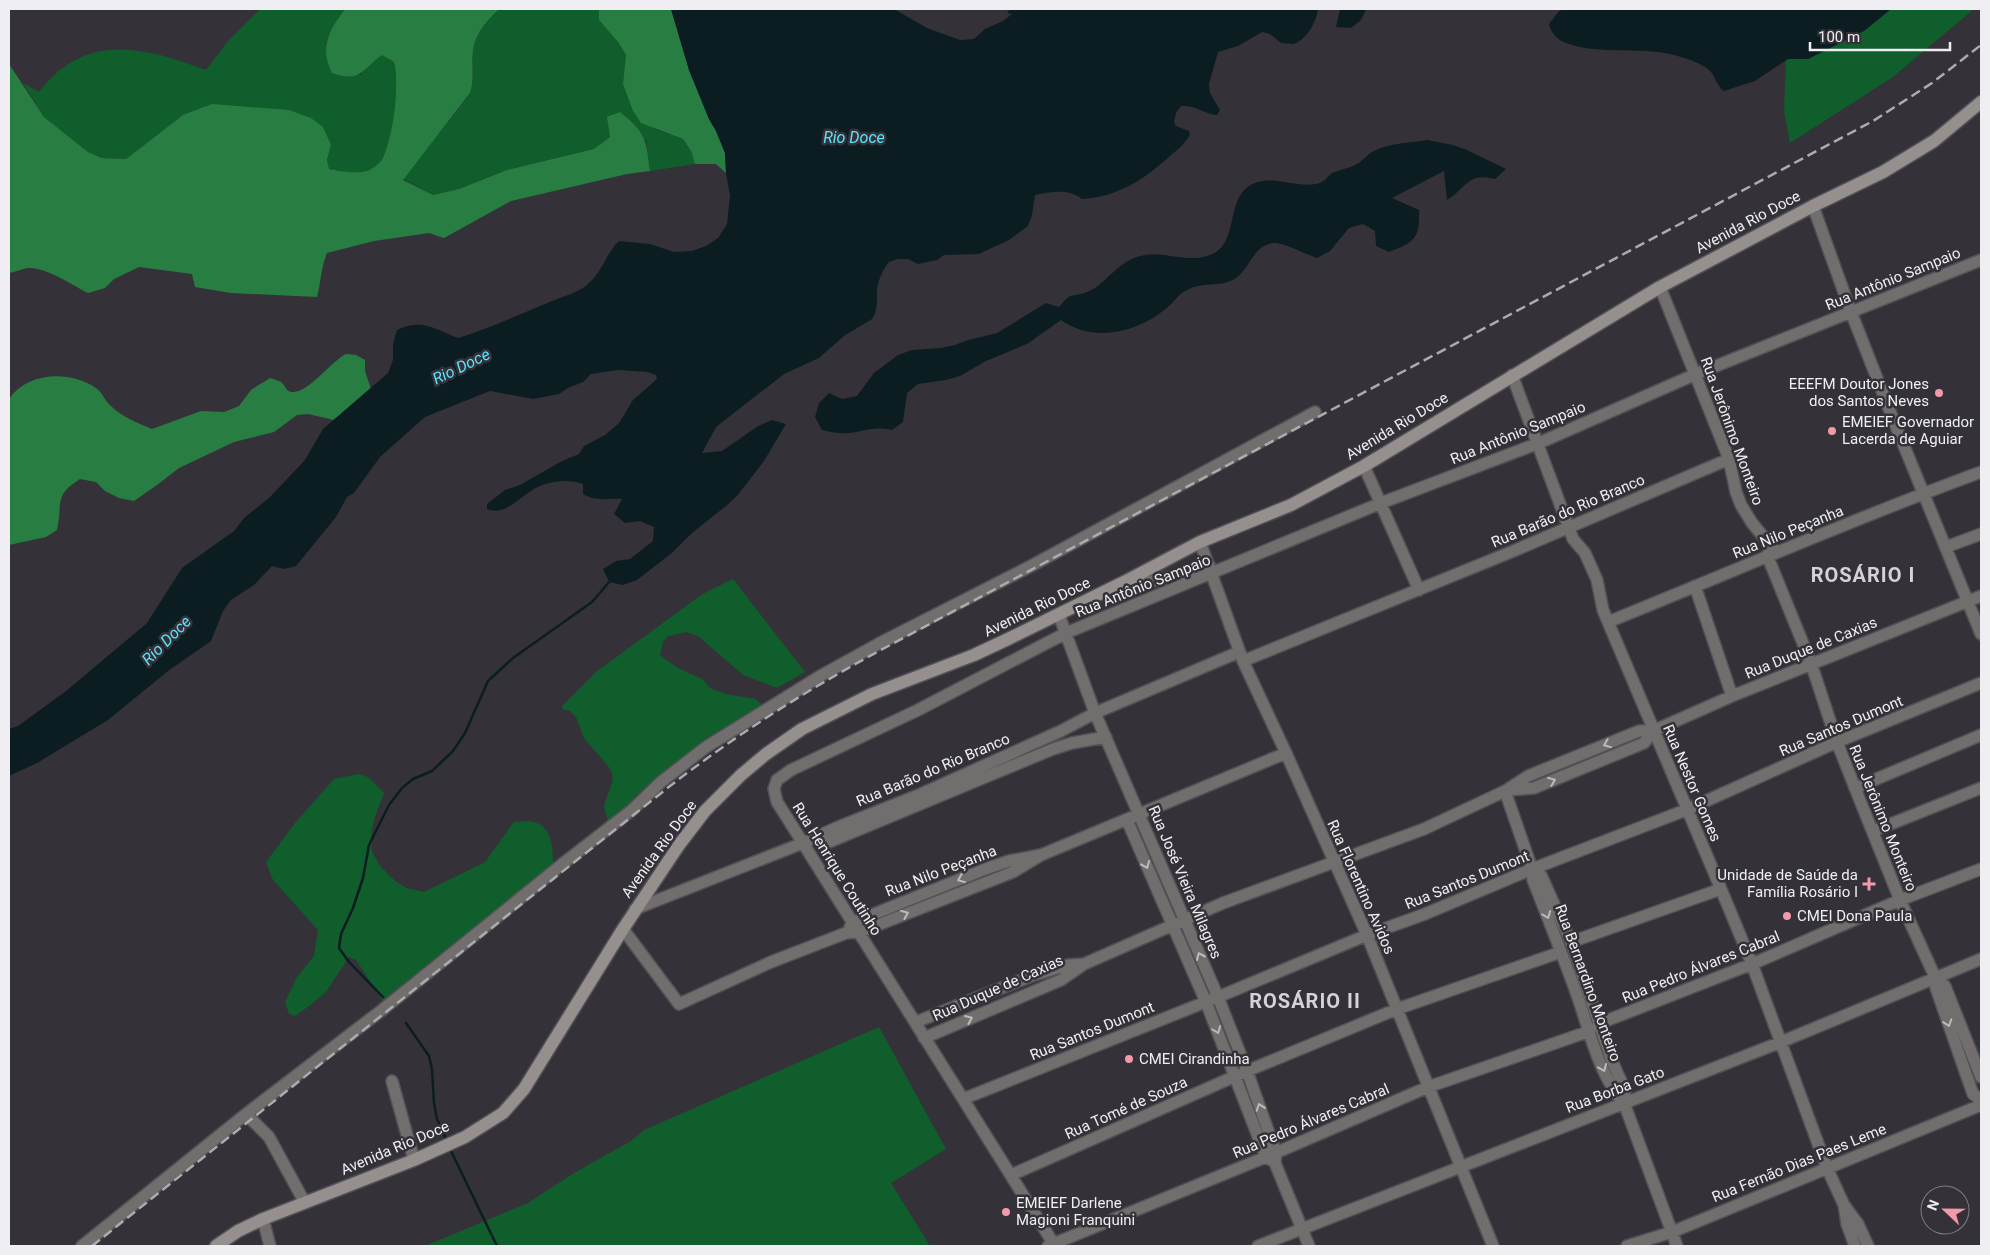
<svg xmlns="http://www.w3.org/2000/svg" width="1990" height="1255" font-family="Roboto,sans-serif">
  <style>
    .green { fill: #0f5e2b }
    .forest { fill: #287e42 }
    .water { fill: #0c1d21 }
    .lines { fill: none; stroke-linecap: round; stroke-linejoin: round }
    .stream { stroke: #0c1d21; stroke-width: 2.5 }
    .street-casing { stroke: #525056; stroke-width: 14 }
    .secondary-casing { stroke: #525056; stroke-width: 15 }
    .street { stroke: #726e6e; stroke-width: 11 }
    .secondary { stroke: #958f8e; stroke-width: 12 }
    .rail { stroke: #acabaf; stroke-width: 2.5; stroke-dasharray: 10 5; stroke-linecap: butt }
    .oneway { stroke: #bdbbbd }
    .poi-dot { fill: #f39aaa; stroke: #343238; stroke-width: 2 }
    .labels { text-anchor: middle; stroke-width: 5; stroke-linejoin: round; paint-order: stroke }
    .street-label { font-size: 15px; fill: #efeef2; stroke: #343238 }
    .poi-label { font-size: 15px; fill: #efeef2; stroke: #343238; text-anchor: start }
    .water-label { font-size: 16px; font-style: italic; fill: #5ae3fe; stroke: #343238 }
    .district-label { font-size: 20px; font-weight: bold; letter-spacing: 1px; fill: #d5d2d9; stroke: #343238 }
  </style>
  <rect width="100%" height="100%" fill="#343238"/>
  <path class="green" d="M260,9h85l-7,9 -13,27 35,30 10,-11 12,-10 12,8c6,24 -1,76 -12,98 -2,3 -11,10 -15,11 -11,4 -28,0 -39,-2l-1,-9 4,-15 -148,-30 -57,44 -24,-1 -14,-6 -44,-35 -21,-34 16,9c46,-61 106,-45 167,-22l22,-29z
    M499,9h100v11l19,22 8,13 -3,29 32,45 28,10 8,12 4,13 -45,7 -4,-31 -36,-3 -16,12 -87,21 -48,19 -26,6 -30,-16 67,-85c5,-17 1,-28 3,-43 2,-18 14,-30 26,-42z
    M1891,9h83l-81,68 -103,66 -6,-32 2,-51 2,-1h20l56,-28z
    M733,579l72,93 -28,16 -34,-13 -45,-39 -12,-4 -18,4 -5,6 -3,13 16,12 26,12 8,9 16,6 29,5 12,9 -158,119 -5,-22 9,-25 -1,-7 -4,-7 -24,-28 -8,-21 -6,-6 -8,-2 1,-4 33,-33 105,-77z
    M358,774l10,3 16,16 -10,26 -3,17 1,16 8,14 14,14 12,8 18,4 61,-30 29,-40c6,0 14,-2 20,0 21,6 19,33 19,50l-167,133 -30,-45 -7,-3 -23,35 -14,12 -17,12 -6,-2 -4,-12 12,-25 17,-21 4,-26 -45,-50 -7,-18 29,-39 39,-44z
    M879,1027l67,122 -55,34 39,63h-505l103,-43 46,-30 57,-32 13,-11z"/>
  <path class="forest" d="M345,9h154c-12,12 -24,24 -26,42 -2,15 2,26 -3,42l-67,87 30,15 26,-6 48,-19 87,-21 16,-12 -3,-20 13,-5c26,21 26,27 30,59l-23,3 -116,27 -67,37 -15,-5 -55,8 -47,12c-6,14 -6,29 -10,44l-86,-4 -36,-6 -3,-13 -53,-7 -25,12 -9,9 -17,5c-16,-8 -42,-26 -60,-25 -6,1 -13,4 -19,5v-209l35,53 44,35 14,6 24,1 57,-44 29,-11 77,6 22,8 12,9 8,18 -4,15 2,9c9,2 28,5 38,2 4,-1 13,-8 15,-11 11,-22 18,-75 12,-98l-12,-7c-21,15 -21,28 -50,18 -13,-25 -3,-43 13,-64z
    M599,9h72l18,61 20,49 7,12 9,22 1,20 -10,-9h-21l-4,-13 -8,-12 -42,-16 -8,-12 -10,-27 3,-29 -8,-13 -19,-22z
    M346,354l10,1 9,5v11l6,18 -37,31 -26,-6 -11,1 -23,17 -40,10 -55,26 -22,17 -23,16 -15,-3 -14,-7 -9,-9 -16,-3c-27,17 -17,24 -23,51l-11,7 -37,8v-146c18,-27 61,-29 87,-11 6,4 9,13 15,18 11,11 27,17 41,23l49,-18 23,1 15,-6 12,-16 19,-12c3,1 8,2 11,4 4,3 5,10 11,10 17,1 38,-30 54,-38z"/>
  <path class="water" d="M671,9h223l33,19 33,12 14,-1 11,-10 18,-8 9,-7 -5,-1 3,-4h308c-1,12 -12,32 -25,35 -4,0 -9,-1 -12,-1l-11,-9 -8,-2 -24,14 -20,6 -9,32 1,9 10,17 -3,5c-13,-1 -21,-10 -36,-9l-5,7 -2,9 2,4 13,5 1,4c-6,9 -11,14 -19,20 -26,24 -53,42 -89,44 -15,-11 -30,-7 -47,-4l-3,20 -4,11 -19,14 -30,14 -35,1 -7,5 -19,4 -10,-5h-10l-9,3c-7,8 -13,23 -12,34 0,8 0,16 -5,23l-28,17 -25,22 -35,16 -68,53 -14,26 20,-2 36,-25 14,-6 14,4 -22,37 -27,35 -11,10 -34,27 -20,20 -35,27 -14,5 -14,-3 -6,-13 13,-8 14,-2 23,-18 1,-14 -14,-6 -15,2 -11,-9 8,-15c-14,-1 -26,3 -39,-5v-10c-16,-6 -38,-3 -52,7 -13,8 -27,25 -44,18v-5l18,-14 15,-5 42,-24 17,-7 5,-8 21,-11 14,-12 14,-23 24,-21 -1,-4 -8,-3 -30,-2 -27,4 -8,8 -15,6 -9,6 -26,5 -43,-8 -65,26 -45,40 -26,36 -7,4 -11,20 -40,49 -12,3 -12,-3 -18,19 -23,15 -8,11 -12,30 -43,30 -60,49 -71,43 -28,13v-47l9,-3 48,-35 81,-68 35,-55 52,-37 10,-13 26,-21 35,-37 18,-31 65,-56 5,-13v-16l4,-14c25,-12 37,-1 61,8 32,-10 63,-24 94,-37 12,-5 29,-9 38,-19 13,-12 17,-30 29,-41l31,3 24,8 18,-1 14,-5 12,-8 9,-14 3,-28 -4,-23 -1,-20 -9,-22 -7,-12 -20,-49z
    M1340,9h26l-5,11 -10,8 -15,-1z
    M1565,9h326l-27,22 -56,28h-20l-33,22 -31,10c-8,-5 -8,-15 -15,-21 -7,-6 -20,-11 -28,-13 -36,-12 -83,-1 -115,-14 -9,-3 -15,-10 -17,-19l10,-13z
    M1427,140l26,5 14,5 39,19 -11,10c-28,-7 -27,8 -48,21l-3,-29 -52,27 27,12c1,28 -4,32 -30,42l-13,-6 -1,-15 -12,-7 -14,4 -19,23 -13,7c-10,-3 -34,-16 -43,-15 -22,2 -24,28 -41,37 -14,7 -31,2 -44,9 -11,5 -12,10 -20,17 -29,26 -75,38 -108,14l-34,24 -41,17 -26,15 -14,4 -28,4 -11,9 -4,29 -11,8c-19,-4 -26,1 -43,3 -10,1 -18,-1 -27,-3l-7,-13 4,-14 10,-10 13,6 15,-3 17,-23 24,-18 14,-5 29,-2 14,-3 13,-5 29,-7 49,-30 13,4c3,-3 7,-9 11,-11 3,-1 8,-1 11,-2 5,-1 10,-4 14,-6 17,-12 26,-29 50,-33 22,-4 47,11 71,-3 21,-13 11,-52 33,-66 21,-14 49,4 71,-3 5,-2 8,-7 12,-10 9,-4 20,-5 28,-11 4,-3 7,-7 12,-10 16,-9 37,-9 55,-12z"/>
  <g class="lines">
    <path class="stream" d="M383,997l-34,-35 -10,-14 2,-14 12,-26 10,-30 6,-33 20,-40 13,-17 11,-9 19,-8 21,-20 12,-18 23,-52 25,-23 79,-56 18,-21
      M406,1023l23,33 3,13 2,34 3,16 10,22
      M450,1149l47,97"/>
    <g class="street-casing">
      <path id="street" d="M1813,206l38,106 42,107 88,215
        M1660,287l69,172 7,33 5,13 11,18 24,29
        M1512,375l61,164 12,14 12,27 6,30 118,279 31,75 75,204 17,37 14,19 10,22
        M1364,466l55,124
        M1200,542l43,119 43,92 81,182 126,311
        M1946,547l35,-13
        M1767,555l44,108 26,79 18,46 45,112 35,77 1,11 37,106 8,6
        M1126,581c23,6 60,-10 83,-16
        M1695,586l37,110
        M1059,615l36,98 123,284 29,74 29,82 -1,10 34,83
        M1608,622c124,-50 247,-104 373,-150
        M1243,661l268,-109 218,-93
        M1855,788l126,-53
        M1508,790l26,-2 110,-45 9,-12
        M1505,791l27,78 1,11c15,38 30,76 44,115 12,34 22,81 47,108l53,143
        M1127,820l79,182 60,155 5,3
        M1873,831l108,-43
        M814,837l5,4 10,1 224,-93 19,-6 34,-6
        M1532,869l9,6 30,67 41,119 13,29 -1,13
        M635,909l168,-66 35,-16 83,-33 140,-63 34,-18 144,-61
        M850,927l4,-5 134,-54 21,-7 32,-6 245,-102
        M623,929l56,75 92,-42 75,-29 14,-1 153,-60 28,-17
        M1571,942l150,-53
        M1935,977l10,9 36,91
        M916,1022l118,-47 34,-10 16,-1
        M1598,1024l154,-60 148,-64 81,-31
        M924,1038l137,-58 23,-16 139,-61 201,-74 81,-38 23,-15 111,-45h14l79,-35 249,-100
        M392,1081l22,79
        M963,1099l255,-102 149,-62 58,-21 107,-45 154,-59 151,-68 144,-59
        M1011,1175l236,-104 150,-62 164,-57
        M305,1203l-36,-66 -23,-23 136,-104 183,-148 67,-52 29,-28 45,-35 116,-72 56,-31 151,-77 286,-155
        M1844,1205l3,19 8,22
        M263,1219l7,27
        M82,1246l164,-132
        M1048,1246l218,-89 162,-70 162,-56
        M1055,1246l-269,-430 -9,-14 -3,-13 3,-9 14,-10 127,-60 148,-77 315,-130 158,-60 157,-69 285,-114
        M1258,1246l523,-204 200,-83
        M1627,1246l45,-14 309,-127"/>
    </g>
    <g class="secondary-casing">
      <path id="secondary" d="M216,1246l22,-15 25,-12 151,-59 51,-23 38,-24 21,-24 99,-160 56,-84 26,-34 36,-36 25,-21 36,-25 70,-35 102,-39 32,-15 120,-59 74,-39 91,-37 73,-39 296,-179 153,-81 70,-34 51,-31 47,-39"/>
    </g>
    <use href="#street" class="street"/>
    <use href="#secondary" class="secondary"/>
    <path class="rail" d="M92,1246l578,-460c66,-51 135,-95 209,-135l994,-530 59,-38 49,-38"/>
  </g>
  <defs><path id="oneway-chevron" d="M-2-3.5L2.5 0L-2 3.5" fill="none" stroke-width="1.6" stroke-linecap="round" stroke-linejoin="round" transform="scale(1.25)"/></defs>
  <g class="oneway">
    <use href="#oneway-chevron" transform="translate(1607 744) rotate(158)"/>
    <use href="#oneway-chevron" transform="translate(1552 781) rotate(-22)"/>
    <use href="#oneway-chevron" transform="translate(1146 865) rotate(67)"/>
    <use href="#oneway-chevron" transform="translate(961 879) rotate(158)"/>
    <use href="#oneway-chevron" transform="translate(905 914) rotate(-22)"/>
    <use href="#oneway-chevron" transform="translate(1547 915) rotate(69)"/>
    <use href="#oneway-chevron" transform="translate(1200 956) rotate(-114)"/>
    <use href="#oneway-chevron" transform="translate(969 1019) rotate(-23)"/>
    <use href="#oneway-chevron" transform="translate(1948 1023) rotate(71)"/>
    <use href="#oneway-chevron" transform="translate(1217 1030) rotate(69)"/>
    <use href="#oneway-chevron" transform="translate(1603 1068) rotate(67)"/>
    <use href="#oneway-chevron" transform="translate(1260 1107) rotate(-109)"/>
  </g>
  <g class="poi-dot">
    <circle cx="1939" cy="393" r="5"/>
    <circle cx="1832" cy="431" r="5"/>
    <path d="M1866.5 876.5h5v5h5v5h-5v5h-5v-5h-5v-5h5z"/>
    <circle cx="1787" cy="916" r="5"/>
    <circle cx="1129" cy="1059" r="5"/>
    <circle cx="1006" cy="1212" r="5"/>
  </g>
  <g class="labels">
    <g class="street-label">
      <text transform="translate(1748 222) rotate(-28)" y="5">Avenida Rio Doce</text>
      <text transform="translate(1893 279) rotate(-22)" y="5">Rua Antônio Sampaio</text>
      <text transform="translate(1397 426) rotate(-31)" y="5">Avenida Rio Doce</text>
      <text transform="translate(1732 431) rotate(70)" y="5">Rua Jerônimo Monteiro</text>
      <text transform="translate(1518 433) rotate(-22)" y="5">Rua Antônio Sampaio</text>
      <text transform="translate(1568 511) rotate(-23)" y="5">Rua Barão do Rio Branco</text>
      <text transform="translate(1788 532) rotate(-22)" y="5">Rua Nilo Peçanha</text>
      <text transform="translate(1143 586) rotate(-22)" y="5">Rua Antônio Sampaio</text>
      <text transform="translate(1037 607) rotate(-26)" y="5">Avenida Rio Doce</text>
      <text transform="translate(1811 648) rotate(-22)" y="5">Rua Duque de Caxias</text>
      <text transform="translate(1841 726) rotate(-23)" y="5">Rua Santos Dumont</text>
      <text transform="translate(933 770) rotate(-23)" y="5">Rua Barão do Rio Branco</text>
      <text transform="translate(1692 783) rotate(67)" y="5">Rua Nestor Gomes</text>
      <text transform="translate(1883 818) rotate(68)" y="5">Rua Jerônimo Monteiro</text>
      <text transform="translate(659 849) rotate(-54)" y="5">Avenida Rio Doce</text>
      <text transform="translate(837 869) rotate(58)" y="5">Rua Henrique Coutinho</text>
      <text transform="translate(941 871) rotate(-21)" y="5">Rua Nilo Peçanha</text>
      <text transform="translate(1467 880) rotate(-22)" y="5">Rua Santos Dumont</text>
      <text transform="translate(1185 882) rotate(67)" y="5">Rua José Vieira Milagres</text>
      <text transform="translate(1361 887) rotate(66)" y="5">Rua Florentino Avidos</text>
      <text transform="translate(1701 967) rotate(-22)" y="5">Rua Pedro Álvares Cabral</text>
      <text transform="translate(1588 983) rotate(70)" y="5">Rua Bernardino Monteiro</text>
      <text transform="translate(998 988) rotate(-24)" y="5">Rua Duque de Caxias</text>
      <text transform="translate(1092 1031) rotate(-22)" y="5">Rua Santos Dumont</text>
      <text transform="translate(1615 1090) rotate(-21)" y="5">Rua Borba Gato</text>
      <text transform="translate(1126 1108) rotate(-24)" y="5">Rua Tomé de Souza</text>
      <text transform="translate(1311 1121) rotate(-23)" y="5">Rua Pedro Álvares Cabral</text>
      <text transform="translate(395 1148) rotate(-23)" y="5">Avenida Rio Doce</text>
      <text transform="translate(1799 1163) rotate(-22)" y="5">Rua Fernão Dias Paes Leme</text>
    </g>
    <g class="poi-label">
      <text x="1929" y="389" text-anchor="end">EEEFM Doutor Jones<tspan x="1929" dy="17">dos Santos Neves</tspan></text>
      <text x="1842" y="427">EMEIEF Governador<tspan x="1842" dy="17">Lacerda de Aguiar</tspan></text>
      <text x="1858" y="880" text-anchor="end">Unidade de Saúde da<tspan x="1858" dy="17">Família Rosário I</tspan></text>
      <text x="1797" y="921">CMEI Dona Paula</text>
      <text x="1139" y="1064">CMEI Cirandinha</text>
      <text x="1016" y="1208">EMEIEF Darlene<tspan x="1016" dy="17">Magioni Franquini</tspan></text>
    </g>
    <g class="water-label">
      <text x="854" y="143">Rio Doce</text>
      <text transform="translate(461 366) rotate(-26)" y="6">Rio Doce</text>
      <text transform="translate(166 640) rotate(-45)" y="6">Rio Doce</text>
    </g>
    <g class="district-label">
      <text x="1863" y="582">ROSÁRIO I</text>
      <text x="1305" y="1008">ROSÁRIO II</text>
    </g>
  </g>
  <rect width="1990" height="1255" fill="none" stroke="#efeef2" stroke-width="20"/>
  <g transform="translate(1945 1210) rotate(292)"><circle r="24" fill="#343238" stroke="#7f7d82"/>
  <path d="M0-4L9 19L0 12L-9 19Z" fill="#f39aaa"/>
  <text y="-8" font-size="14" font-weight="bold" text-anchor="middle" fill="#efeef2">N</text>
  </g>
  <path d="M1810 42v8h140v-8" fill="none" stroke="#efeef2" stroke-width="2.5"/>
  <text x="1818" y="42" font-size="15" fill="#efeef2" stroke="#343238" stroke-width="4" paint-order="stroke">100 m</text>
</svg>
